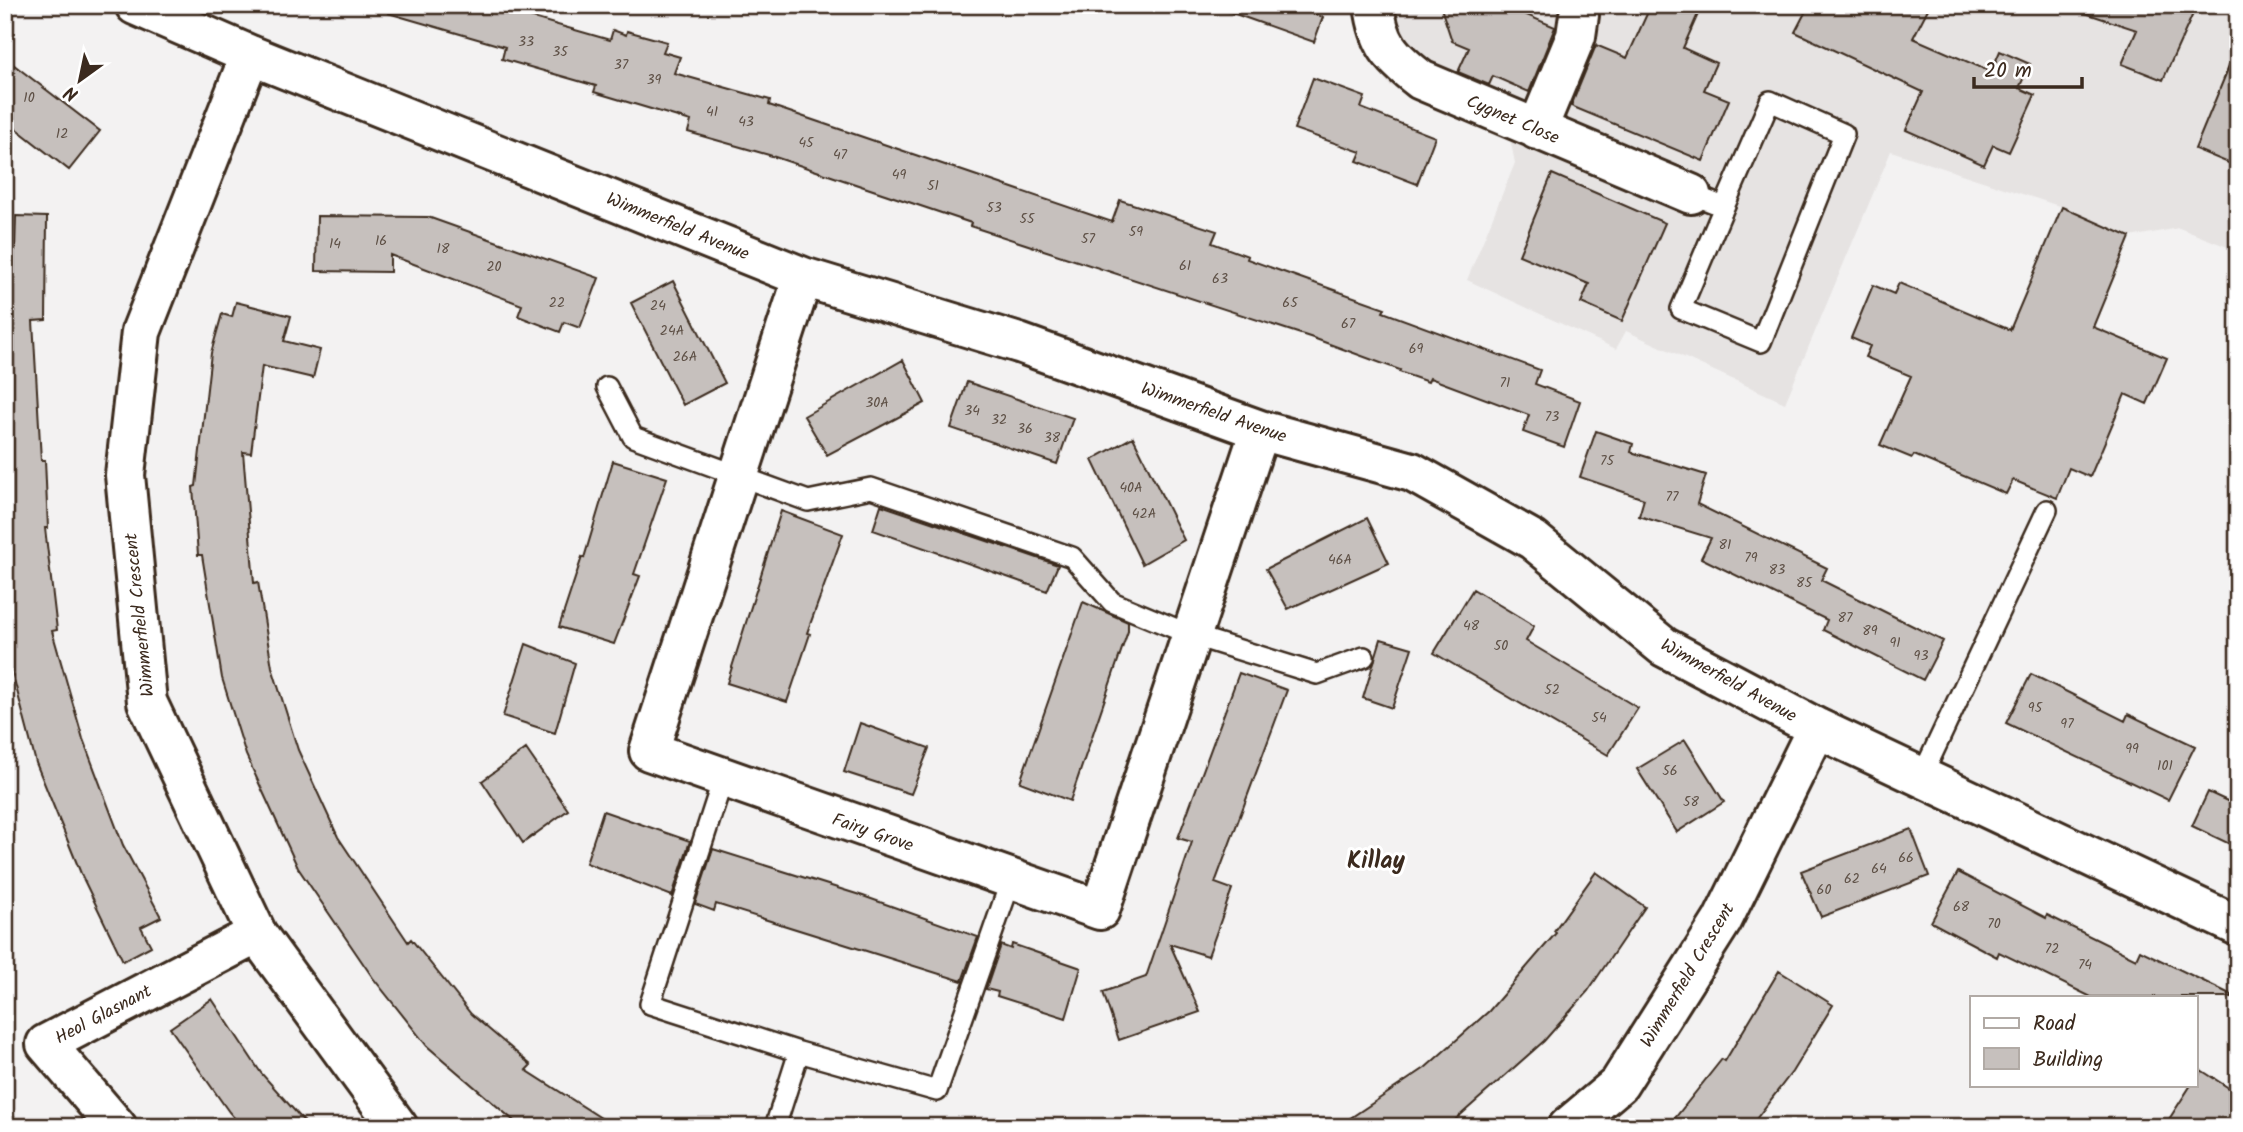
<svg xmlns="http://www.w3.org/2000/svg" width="2243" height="1132" font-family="Kalam,sans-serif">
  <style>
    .built { fill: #e6e3e2 }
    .building { fill: #c6c0bd; stroke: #3b2a1e; stroke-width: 2 }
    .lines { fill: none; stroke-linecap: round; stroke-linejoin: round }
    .lane-casing { stroke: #3b2a1e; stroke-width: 24 }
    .street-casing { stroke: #3b2a1e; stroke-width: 44 }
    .lane { stroke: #fff; stroke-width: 19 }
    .street { stroke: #fff; stroke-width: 38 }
    .labels { text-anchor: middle; stroke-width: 6; stroke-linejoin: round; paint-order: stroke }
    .number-label { font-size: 14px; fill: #5e5046 }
    .street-label { font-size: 18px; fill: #3b2a1e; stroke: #fff }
    .district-label { font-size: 24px; font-weight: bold; fill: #3b2a1e; stroke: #fff }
  </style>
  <rect width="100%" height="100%" fill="#f3f2f2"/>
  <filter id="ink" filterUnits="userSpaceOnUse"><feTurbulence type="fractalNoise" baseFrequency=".0143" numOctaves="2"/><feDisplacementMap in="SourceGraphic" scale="14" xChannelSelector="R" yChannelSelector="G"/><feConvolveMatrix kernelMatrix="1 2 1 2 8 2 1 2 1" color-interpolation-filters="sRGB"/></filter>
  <g filter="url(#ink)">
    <path class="built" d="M1356,5h882v246l-59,-23 -49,9 -68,-30 -171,-56 -106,252 -159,-72 -10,18 -149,-69 48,-117 -5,-25 -121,-53 -21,-30z"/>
    <path class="building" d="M389,5h99l122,35 3,-10 13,5 1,-4 40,11 -4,10 17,5 -6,16 96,27 -1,5 343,117 8,-22 97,31 -5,12 36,13 -1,3 138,49 -2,4 157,58 -5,14 45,17 -16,46 -41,-15 6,-17 -99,-37 -2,4 -29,-10 1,-2 -87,-32 -343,-112 1,-3 -202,-68 -81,-23 3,-11 -97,-29 2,-6 -94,-27 3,-12 -117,-34z
      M1221,5h89l-2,6 15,6 -9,25 -93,-33z
      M1440,5h63l52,22 -26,65 -36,-16 -4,9 -31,-13 11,-24 -17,-7z
      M1651,5h51l-19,43 33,15 -12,27 25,10 -26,61 -132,-55 25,-61 31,13z
      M1809,5h121l-17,33 78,34 9,-21 30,13 -11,24 16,7 -26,57 -16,-7 -9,20 -78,-35 17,-38 -128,-60z
      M2080,5h117l-34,75 -41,-16 15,-34 -58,-19z
      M2237,47h1v120l-43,-18z
      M5,58l95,73 -31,39 -64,-50z
      M1313,78l52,19 -4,11 74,29 -18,47 -60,-23 4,-9 -67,-23z
      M1552,174l113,49 -43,98 -41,-18 8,-19 -70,-29z
      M2062,207l68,30 -37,90 74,31 -20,46 -22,-10 -35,83 -21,-9 -12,30 -44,-18 -7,14 -92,-39 -2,3 -32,-13 31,-69 -46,-19 5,-11 -19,-8 22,-53 21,9 5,-11 111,47z
      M16,216l31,1 -1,103 -13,1 8,139h4l3,68h-3l12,102 -5,1 31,108 40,106 38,72 -20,10 10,19 -28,15 -41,-85 -46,-113 -31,-118v-395h10z
      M317,216l111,1 171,61 -19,50 -16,-6 -4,10 -42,-16 4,-11 -132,-50v17l-74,-1z
      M673,281l52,102 -42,22 -52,-102z
      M236,302l55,14 -7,25 36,9 -7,28 -51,-12 -11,87 -8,-1 11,131 4,-1 14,85 26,83 40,87 70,105 3,-3 60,75 60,51 -5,5 89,57h-94l-94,-81 -54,-68 -75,-110 -52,-113 -24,-77 -20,-123h-4l-5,-68 3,-1 15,-133 11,-39 10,3z
      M903,360l22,43 -98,52 -23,-39z
      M967,382l106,36 -16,46 -106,-36z
      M1596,431l37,13 -2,8 75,23 -9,29 130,64 -6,12 122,61 -20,39 -100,-50 4,-10 -126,-62 10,-20 -72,-22 5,-17 -64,-22z
      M1133,437l51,103 -42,24 -50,-104z
      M613,461l54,17 -33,96 6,2 -26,68 -55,-17 23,-70 2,1z
      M881,505l177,60 -11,26 -174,-61z
      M781,511l62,23 -36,99 3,1 -23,68 -60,-19z
      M1367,518l22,45 -101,46 -22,-40z
      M1473,589l61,37 -8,15 112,67 -30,47 -174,-102z
      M1083,602l45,20v9l-58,170 -50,-19z
      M1381,639l31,9 -20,60 -29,-10z
      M526,644l49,19 -20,70 -52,-17z
      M1239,673l48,17 -72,193 17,6 -24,67 -38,-12 30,68 -81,28 -16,-48 43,-15 46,-135 -14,-4z
      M2031,674l94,47 3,-7 67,32 -27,54 -162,-77z
      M860,723l69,25 -18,46 -67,-22z
      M1685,740l39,62 -47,30 -40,-63z
      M526,749l42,61 -45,33 -41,-62z
      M2208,792l30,14v42l-46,-22z
      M603,811l87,30 -18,55 -86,-33z
      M1911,829l18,47 -108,41 -20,-46z
      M713,849l150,47 115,41 -16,44 -246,-77 -2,7 -19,-7z
      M1596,872l49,35 -57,84 -44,50 -97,86h-110l88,-59 64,-57 67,-78 -2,-2z
      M1958,872l88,46 1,-3 89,44 4,-9 96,47h-145l-92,-45 -2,5 -66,-35z
      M1012,944l69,24 -15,50 -69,-22 1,-4 -12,-3 15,-44 10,4z
      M1779,971l54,34 -41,67 -42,55h-82l54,-68 3,2z
      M212,999l49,74 48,54h-67l-13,-15 -59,-84z
      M2201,1070l37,24v33h-74l27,-42h5z"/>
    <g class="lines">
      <g class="lane-casing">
        <path id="lane" d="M1691,194l33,13 -43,102 80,33 83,-208 -74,-33 -46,106
          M607,387l26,50 175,64 63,-13 201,69 40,45 79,33 126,39 47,-17
          M1921,778l126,-268
          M723,779l-73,225 149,48
          M775,1127l24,-75 138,39 74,-211"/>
      </g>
      <g class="street-casing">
        <path id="street" d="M135,5l115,50 553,222 216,66 241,87 152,42 121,68 131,107 153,81 421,198
          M1374,5c5,39 16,51 47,75l270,114
          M250,55l-109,277 -16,143 22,227 110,232 141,193
          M1537,130l39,-94 3,-21
          M803,277l-154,474 451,159 160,-480
          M117,1127l-71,-83 211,-110
          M1568,1127l51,-43 103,-163 95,-193"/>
      </g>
      <use href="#lane" class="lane"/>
      <use href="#street" class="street"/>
    </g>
  </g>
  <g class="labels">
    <g class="number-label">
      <text x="526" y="46">33</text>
      <text x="560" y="56">35</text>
      <text x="621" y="69">37</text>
      <text x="654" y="84">39</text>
      <text x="29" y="102">10</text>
      <text x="712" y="116">41</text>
      <text x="746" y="126">43</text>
      <text x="62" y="138">12</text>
      <text x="806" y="147">45</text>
      <text x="840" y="159">47</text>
      <text x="899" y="179">49</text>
      <text x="933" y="190">51</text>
      <text x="994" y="212">53</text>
      <text x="1027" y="223">55</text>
      <text x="1136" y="236">59</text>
      <text x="1088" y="243">57</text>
      <text x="381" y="245">16</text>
      <text x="335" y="248">14</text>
      <text x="443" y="253">18</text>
      <text x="1185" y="270">61</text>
      <text x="494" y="271">20</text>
      <text x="1220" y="283">63</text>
      <text x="557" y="307">22</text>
      <text x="1290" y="307">65</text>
      <text x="658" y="310">24</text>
      <text x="1348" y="328">67</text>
      <text x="672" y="335">24A</text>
      <text x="1416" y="353">69</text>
      <text x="685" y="361">26A</text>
      <text x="1505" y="387">71</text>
      <text x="877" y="407">30A</text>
      <text x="972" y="415">34</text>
      <text x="1552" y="421">73</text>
      <text x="999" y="424">32</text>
      <text x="1025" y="433">36</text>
      <text x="1052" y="442">38</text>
      <text x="1607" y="465">75</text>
      <text x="1131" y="492">40A</text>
      <text x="1672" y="501">77</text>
      <text x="1144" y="518">42A</text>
      <text x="1725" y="549">81</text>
      <text x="1751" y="562">79</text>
      <text x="1340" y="564">46A</text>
      <text x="1777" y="574">83</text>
      <text x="1804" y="587">85</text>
      <text x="1845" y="622">87</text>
      <text x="1471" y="630">48</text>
      <text x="1870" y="635">89</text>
      <text x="1895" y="647">91</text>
      <text x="1501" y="650">50</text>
      <text x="1921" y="660">93</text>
      <text x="1552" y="694">52</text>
      <text x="2035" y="712">95</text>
      <text x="1599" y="722">54</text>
      <text x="2067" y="728">97</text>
      <text x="2132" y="753">99</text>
      <text x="2165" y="770">101</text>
      <text x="1670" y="775">56</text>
      <text x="1691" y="806">58</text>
      <text x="1906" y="862">66</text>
      <text x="1879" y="873">64</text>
      <text x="1852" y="883">62</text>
      <text x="1824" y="894">60</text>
      <text x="1961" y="911">68</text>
      <text x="1994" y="928">70</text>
      <text x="2052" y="953">72</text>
      <text x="2085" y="969">74</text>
    </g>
    <g class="street-label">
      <text transform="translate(1513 119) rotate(23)" y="6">Cygnet Close</text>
      <text transform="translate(678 226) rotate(22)" y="6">Wimmerfield Avenue</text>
      <text transform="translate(1214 412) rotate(19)" y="6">Wimmerfield Avenue</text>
      <text transform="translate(139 615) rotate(-96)" y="6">Wimmerfield Crescent</text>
      <text transform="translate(1729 680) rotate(29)" y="6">Wimmerfield Avenue</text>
      <text transform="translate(873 832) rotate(19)" y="6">Fairy Grove</text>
      <text transform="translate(1687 975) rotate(-59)" y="6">Wimmerfield Crescent</text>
      <text transform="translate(103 1014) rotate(-28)" y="6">Heol Glasnant</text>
    </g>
    <g class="district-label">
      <text x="1376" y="868">Killay</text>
    </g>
  </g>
  <rect width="2243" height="1132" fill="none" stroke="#fff" stroke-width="28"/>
  <rect x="14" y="14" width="2215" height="1104" fill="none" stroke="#3b2a1e" stroke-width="2.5" filter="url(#ink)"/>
  <rect x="1970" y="996" width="228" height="91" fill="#ffffff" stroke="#b1aaa5" stroke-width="2"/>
  <rect x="1984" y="1018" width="35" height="10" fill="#ffffff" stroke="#b1aaa5" stroke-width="2"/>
  <text x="2033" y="1030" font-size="21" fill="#3b2a1e">Road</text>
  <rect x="1984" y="1048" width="35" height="21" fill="#c6c0bd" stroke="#b1aaa5" stroke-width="2"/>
  <text x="2033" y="1066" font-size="21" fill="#3b2a1e">Building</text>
  <g transform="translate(80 80) rotate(213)" stroke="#ffffff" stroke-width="5" paint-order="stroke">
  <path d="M0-5L12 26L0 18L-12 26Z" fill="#3b2a1e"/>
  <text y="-10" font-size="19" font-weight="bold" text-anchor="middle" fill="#3b2a1e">N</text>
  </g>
  <path d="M1974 77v10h108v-10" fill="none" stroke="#3b2a1e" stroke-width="3.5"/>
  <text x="1984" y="77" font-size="21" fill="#3b2a1e" stroke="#ffffff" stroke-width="5" paint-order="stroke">20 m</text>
</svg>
